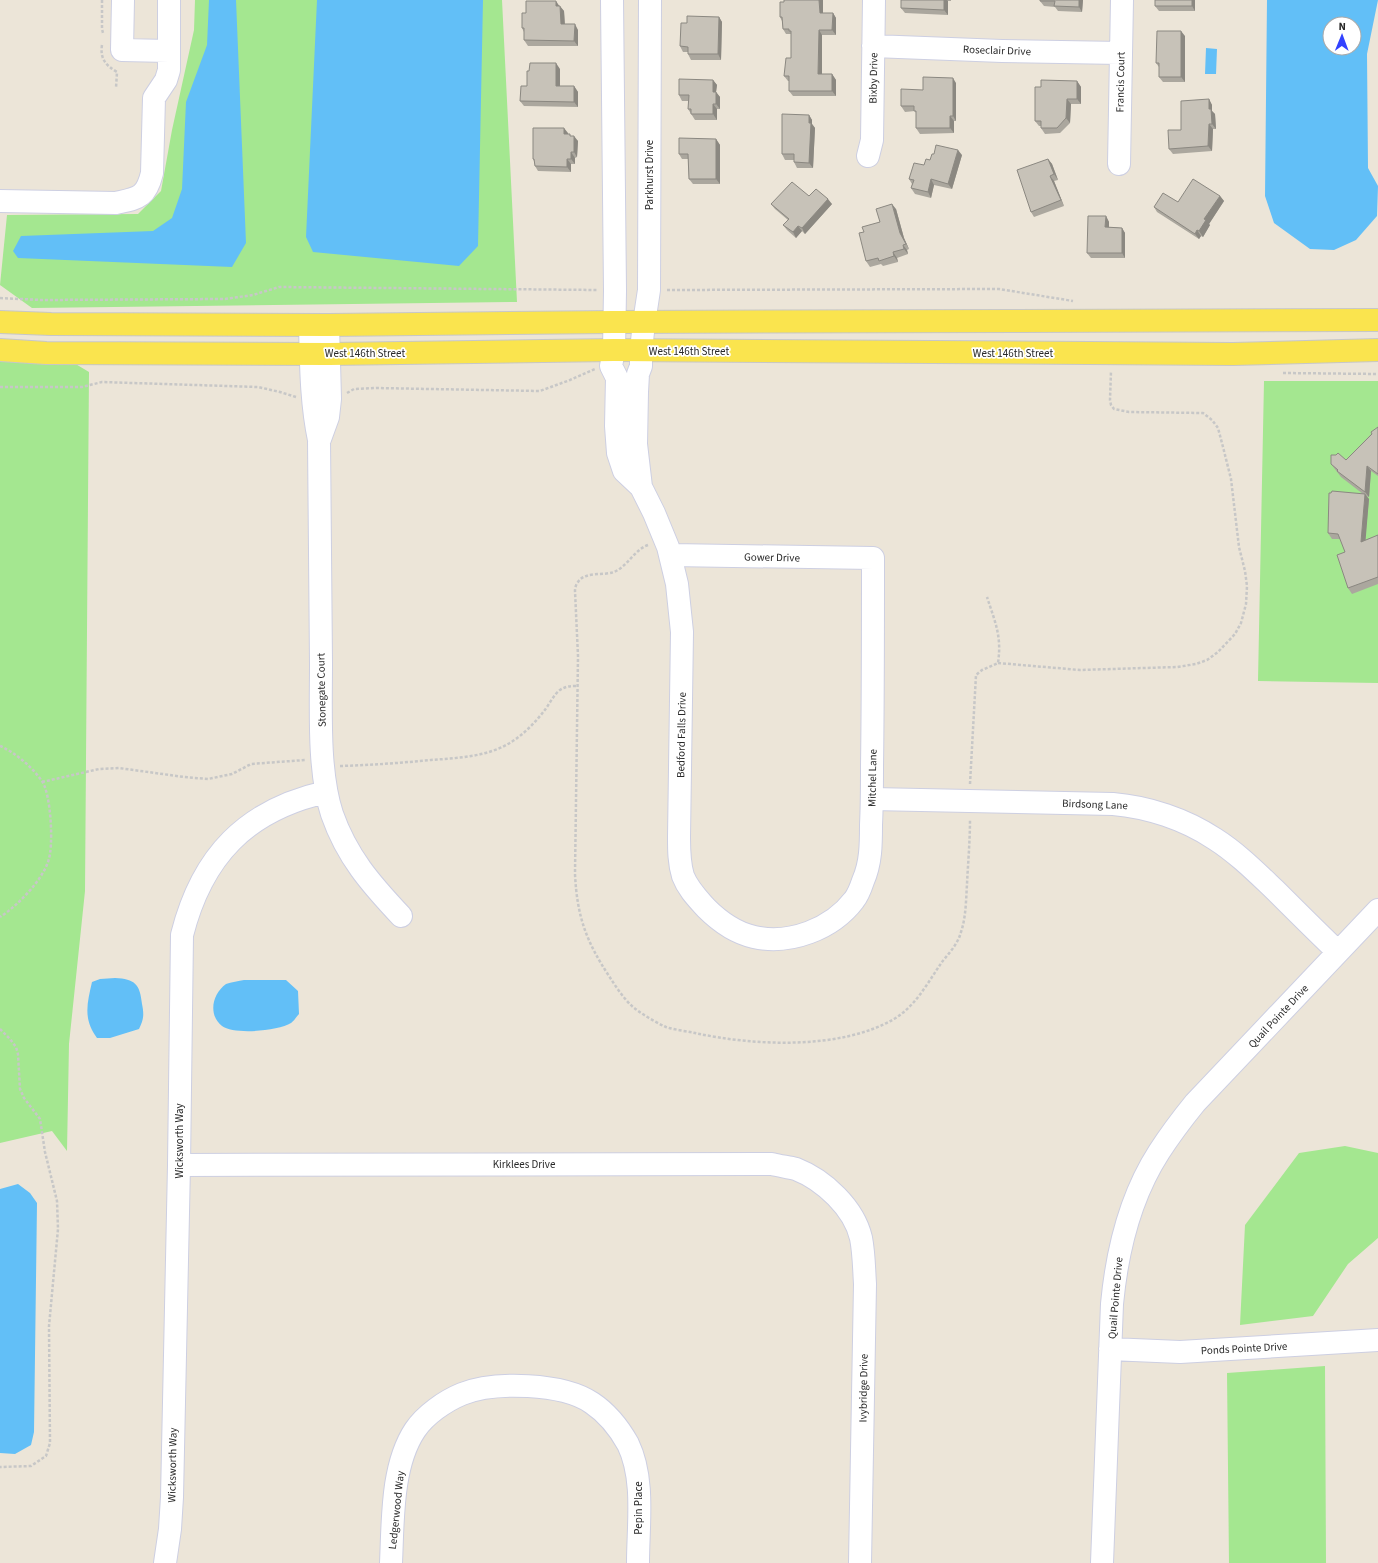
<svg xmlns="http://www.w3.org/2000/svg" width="1378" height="1563" font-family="'Source Sans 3',sans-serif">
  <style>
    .green { fill: #a4e790 }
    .water { fill: #62bff7; fill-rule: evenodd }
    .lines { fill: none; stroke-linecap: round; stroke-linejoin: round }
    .minor-casing { stroke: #cdcfe2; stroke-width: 24 }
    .major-casing { stroke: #c7c7c7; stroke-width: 24 }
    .path { stroke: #c7c7c7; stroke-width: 2.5; stroke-dasharray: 3 2; stroke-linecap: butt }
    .minor { stroke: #fff; stroke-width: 22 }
    .major { stroke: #fae44e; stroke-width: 22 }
    .wall { fill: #aba79e }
    .shaded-wall { fill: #8b8881 }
    .building { fill: #c7c2b8; stroke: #8b8881 }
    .labels { text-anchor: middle; stroke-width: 3.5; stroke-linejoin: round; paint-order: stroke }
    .street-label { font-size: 11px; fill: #282828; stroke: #fff }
  </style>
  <rect width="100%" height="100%" fill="#ece5d8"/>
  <path class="green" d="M195,0h307l15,302 -485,6 -32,-23 7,-70 131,-1 23,-23 11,-61 22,-100z
    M0,358l74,5 15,9 -4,519 -16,153 -2,107 -15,-20 -52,12z
    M1264,381h114v302l-120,-2z
    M1345,1146l33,7v85l-30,26 -35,52 -73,9 5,-100 54,-72z
    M1325,1366l1,197h-97l-2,-190z"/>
  <path class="water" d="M209,0h27l10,243 -14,24 -214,-9 -5,-7 8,-15 132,-5 19,-13 10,-29 4,-87 21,-57z
    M317,0h166l-5,246 -19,20 -146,-14 -7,-15z
    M1267,0h111l-11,54 1,114 10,18 -1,30 -21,24 -22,10 -24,-1 -36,-26 -9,-27zM1330,24h24v24h-24z
    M1206,48l11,1 -1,25h-11z
    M115,978c20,1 25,6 27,26 2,10 2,15 -3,25l-29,9h-13c-14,-19 -10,-34 -5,-56l8,-3z
    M244,980h42l12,11 1,23c-3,3 -5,7 -8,9 -13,8 -57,12 -69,3 -14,-11 -10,-32 4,-42 5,-2 13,-3 18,-4z
    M18,1184l12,9 7,10 -3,229 -3,13 -16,9 -15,-1v-264z"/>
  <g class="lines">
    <g class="minor-casing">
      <path id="minor" d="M123,0l-1,50 47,1
        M612,0l3,291 -1,59 -3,16 6,12 -1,48 2,27 6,18 17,16 13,26 14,34 9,37 5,48 -3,205c0,13 0,26 4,39 5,13 14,22 23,32 13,13 30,25 48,29 36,8 78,-8 100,-37 4,-5 7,-13 9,-19 8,-18 8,-37 8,-56 1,-20 1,-39 1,-58 1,-69 1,-139 1,-209l-202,-3
        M873,46l129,5 119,2
        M868,156l4,-16 2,-140
        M1119,164l3,-164
        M0,201l116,2c22,-5 30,-5 36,-30l2,-75 12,-18 3,-10v-70
        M310,325c1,38 1,77 9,115 1,74 1,149 2,224 0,46 -3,107 11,150 15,43 39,70 69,102
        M320,439l8,-22 2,-18 -2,-74
        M641,487l-5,-43 1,-52 1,-18 3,-8v-16l3,-27 5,-33 1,-290
        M872,799l241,5c35,3 72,15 102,35 22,14 41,33 60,51 21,21 42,42 63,62
        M179,1165l593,-1c7,2 16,3 24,5 28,11 58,39 65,69 3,15 3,31 4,46l-5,279
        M1110,1349l70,3 198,-12
        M165,1563l5,-34 2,-32 7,-332 3,-230c20,-79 64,-125 144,-143
        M391,1563c2,-41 0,-97 24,-133 10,-15 30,-29 47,-36 32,-13 101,-11 130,9 15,10 27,25 36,41 17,35 10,81 10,119
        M1102,1563l10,-259c5,-53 18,-107 47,-152 11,-17 23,-33 36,-49l183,-193"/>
    </g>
    <g class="major-casing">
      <path id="major" d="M0,322l51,2 277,1 286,-3 764,-2
        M0,350l46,3 283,1 285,-4 619,4 145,-4"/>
    </g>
    <path class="path" d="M102,0v29l1,4
      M102,45c-2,13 3,20 15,27l-1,16
      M667,290l332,-1 74,12
      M0,298l41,2 184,-1 28,-4 26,-8 319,3
      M1283,373l95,1
      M0,387h82l20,-5 156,5 22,5 16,5
      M347,393l7,-4 22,-1 164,3 30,-11 25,-11
      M648,545c-14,5 -20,21 -34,27 -11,4 -29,-1 -36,10 -2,2 -3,6 -3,9l3,65 -3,218c2,42 11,67 34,102 7,11 15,23 24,31 10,8 22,15 33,20 9,3 20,4 29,6 59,13 146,17 199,-14 22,-13 34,-37 48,-57 7,-9 16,-18 19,-30 5,-15 5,-32 6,-48 1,-21 3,-43 3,-65
      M998,663l82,7 97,-3 19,-3 11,-4 11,-8 17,-18 6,-11 5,-19 1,-18 -2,-15 -6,-24 -8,-68 -8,-32 -5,-19 -6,-8 -9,-7 -74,-1 -15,-3 -3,-4 -1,-5 1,-29
      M0,746c16,7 32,21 42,35 9,13 12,66 6,81 -7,20 -31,44 -48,55
      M340,766c31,-1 61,-3 91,-6 26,-2 54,-3 77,-16 14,-8 26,-20 36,-33 5,-6 10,-17 16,-21 6,-4 11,-4 18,-4
      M42,782l57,-13 20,-1 65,9 24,2 24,-5 19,-10 54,-4
      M970,784l6,-109 6,-5 16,-7c4,-27 -3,-41 -11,-66
      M0,1029l10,10 6,8 2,7 2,35 4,9 16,21 5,33 12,49 1,28 -9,97 1,117 -4,13 -15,10 -31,1"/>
    <use href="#minor" class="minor"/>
    <use href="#major" class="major"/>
  </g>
  <path class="wall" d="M784,0h39v13h10l3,5v17h-14v39h10l4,6v16h-43l-4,-5v-10h-1l-4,-5 7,-18v-24h-5l-3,-5 -1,-8 -2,-4 4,-15z
    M901,0h50v1h-3v14l-43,-2 -4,-5z
    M1083,0l-1,12 -24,-1 -3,-4 -11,-1 -4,-5z
    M1195,0v11h-36l-4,-5z
    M559,6l5,5 1,13 13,6v16h-50l-4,-6v-8l-2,-4 4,-15z
    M719,17l3,5 -1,38h-30l-3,-6v-2h-5l-3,-6 7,-23z
    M1185,36v46h-22l-4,-5v-10l-3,-4z
    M560,69v17h14l4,6v15l-54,-1 -4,-5 7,-15 2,-15z
    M713,80l4,5 -1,7 4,5v12h-3v11h-22l-7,-11 1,-8h-7l-3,-6z
    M1077,81l4,6v17h-10l-1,19 -10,10 -15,1 -4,-6v-2h-2l-4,-5 6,-34z
    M956,83v38h-2v12l-34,1 -4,-6v-15l-1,-2 -10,1 -4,-6 22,-16z
    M1209,99l3,6v6l3,3 1,15h-3l-1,22 -39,3 -4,-5 12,-19z
    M809,115l3,5v4l3,4 -2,40h-16l-3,-6v-2h-9l-3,-6z
    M568,133v1l10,7 -1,16 -2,1v6h-4v8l-33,-1 -3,-5 -1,-5 -1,-2z
    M716,139l4,6v39h-27l-4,-5 -1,-20h-6l-3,-5z
    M962,155l-10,34 -18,-4 -3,13 -16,-4 -4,-6 1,-4 -3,-5 21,-19z
    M1048,159l4,5 6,16 -4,1 10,25 -30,11 -3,-5z
    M809,196l23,8 -27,30 -3,-3 -6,7 -9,-8 -4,-5 5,-5 -13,-11 -4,-5z
    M1220,196l4,5 -15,23 1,1 -7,12 -2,-1 -2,3 -42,-27 -3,-5 24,-5z
    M896,209l8,29 5,11 -2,1 1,4 -11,4 1,4 -15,4 -2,-2 -11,3 -4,-6 14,-39z
    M1106,216l3,6v5l13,1 3,5v25h-34l-4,-5z
    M1378,427v49l-7,-5 -2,26 -3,-1 3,3 -4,41 13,-5v49l-26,10 -4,-6 -3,-36 -5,-13h-8l-4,-6 35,-39 -22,-17 -10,-13 15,-4z"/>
  <path class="shaded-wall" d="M819,0h4v18l-3,-5z
    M944,0h3l1,1v14l-4,-5z
    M1079,0h4l-1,12 -3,-5z
    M1192,0h3v11l-3,-5z
    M556,1l4,6 -4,-1z
    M560,6l4,5 1,18 -4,-5z
    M833,13l3,5v17l-4,-5z
    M719,17l3,5 -1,38 -3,-6z
    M575,24l3,6v16l-4,-5z
    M819,30l3,5v45l-4,-6z
    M1181,31l4,5v46l-4,-5z
    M556,63l4,6v22l-4,-5z
    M832,74l4,6v16l-4,-5z
    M953,78l3,5v38l-3,-5z
    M713,80l4,5 -1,7 4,5v12l-4,-5 -3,-12z
    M1077,81l4,6v17l-4,-5z
    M574,86l4,6v15l-4,-5z
    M1067,99l4,5 -1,19 -4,-5z
    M1209,99l3,6v6l3,3 1,15 -4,-5 -3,-15z
    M713,104l4,5v11l-4,-6z
    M809,115l3,5v4l3,4 -2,40 -4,-5z
    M950,116l4,5v12l-4,-5z
    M1209,124l4,5 -1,22 -4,-5z
    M564,128l4,5v6l-4,-5z
    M574,136l4,5 -1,16 -3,-5z
    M716,139l4,6v39l-4,-5z
    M958,150l4,5 -10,34 -4,-5z
    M571,152l4,6v6l-4,-5z
    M567,159l4,5v8l-4,-5z
    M1048,159l4,5 6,16 -4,-6z
    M1050,176l4,5 10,25 -3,-6z
    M931,179l3,6 -3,13 -3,-6z
    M1220,196l4,5 -15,23 1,1 -7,12 -4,-6 5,-12z
    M828,199l4,5 -27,30 -3,-6z
    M892,204l4,5 8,29 5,11 -3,-5 -6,-11z
    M1106,216l3,6v10l-4,-5z
    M798,226l4,5 -6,7 -3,-6z
    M1122,228l3,5v25l-3,-5z
    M1197,230l4,6 -2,3 -4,-5z
    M903,245l4,5 1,4 -4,-5z
    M893,252l4,6 1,4 -4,-6z
    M1367,466l4,5 -2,26 -4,-5z
    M1365,494l4,5 -4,48 -4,-5z"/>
  <path class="building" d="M784,0h35l1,13h13l-1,17h-13l-1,44h14v17h-43v-15h-5l2,-18h5v-27h-2v-2h-6l-1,-12h-2v-15h4z
    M901,0h43v10l-43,-2z
    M1040,0h39v7l-25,-1 1,-5h-15z
    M1155,0h37v6h-37z
    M526,1h30v5h4l1,18h14l-1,17 -50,-1v-12h-2v-15h4z
    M687,16l32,1 -1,37h-30v-7l-8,-1 1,-23h6z
    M1157,31h24v46h-22v-14h-3z
    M530,63h26v23h18v16l-54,-1 1,-15h6v-15h2z
    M923,77l30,1v38h-3v12h-34v-17h-2v-5h-13v-17l22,1z
    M679,79l34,1v12h3v12h-3v10h-22v-5h-3l1,-14h-10z
    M1041,80l36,1v18h-10l-1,19 -9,10h-16v-7h-6v-34h6z
    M1209,99v10h2l1,15h-3l-1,22 -39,3 -1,-19h13v-29z
    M782,114l27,1v8h2l-2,40 -15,-1v-8h-12z
    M533,128h31v6h6v2h4v16h-3v7h-4v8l-32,-1 -1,-7h-1z
    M679,138l37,1v40h-27l-1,-25h-9z
    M936,145l22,5 -10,34 -17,-5 -3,13 -17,-4 3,-8 -5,-1 5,-16 10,2 2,-6 4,1 2,-6h2z
    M1048,159l6,15 -4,2 11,24 -30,12 -14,-42z
    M1193,179l27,17 -16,23 2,1 -7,11 -2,-1 -2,4 -41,-27 9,-14 15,9z
    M792,182l17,14 7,-7 12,10 -26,29 -4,-2 -5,6 -10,-7 6,-6 -18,-15z
    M892,204l8,29 6,11 -3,1 1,4 -11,3 1,4 -15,5 -1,-3 -12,3 -7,-28 5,-1 -2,-5 18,-5 -4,-13z
    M1088,216h18l-1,11 17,1v25h-35z
    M1378,427v47l-11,-8 -2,26 -28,-21 1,-1 -7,-6v-9h5l2,-2 8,7 26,-26 -1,-2z
    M1332,491l33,3 -4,48 17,-7v42l-30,11 -11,-33 8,-3 -7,-18 -10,-1 1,-40h2z"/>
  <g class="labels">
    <g class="street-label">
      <text transform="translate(997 50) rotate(2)" y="4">Roseclair Drive</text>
      <text transform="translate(873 78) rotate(-89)" y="4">Bixby Drive</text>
      <text transform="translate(1120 82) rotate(-89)" y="4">Francis Court</text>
      <text transform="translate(649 175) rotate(-90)" y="4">Parkhurst Drive</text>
      <text x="689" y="355">West 146th Street</text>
      <text x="365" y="357">West 146th Street</text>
      <text x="1013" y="357">West 146th Street</text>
      <text transform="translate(772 557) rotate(1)" y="4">Gower Drive</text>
      <text transform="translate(321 690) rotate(-91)" y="4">Stonegate Court</text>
      <text transform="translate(681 735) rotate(-89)" y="4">Bedford Falls Drive</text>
      <text transform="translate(872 778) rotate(-89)" y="4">Mitchel Lane</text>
      <text transform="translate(1095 804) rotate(2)" y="4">Birdsong Lane</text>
      <text transform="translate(1278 1016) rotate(-47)" y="4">Quail Pointe Drive</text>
      <text transform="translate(179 1141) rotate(-90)" y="4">Wicksworth Way</text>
      <text x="524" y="1168">Kirklees Drive</text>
      <text transform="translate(1115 1298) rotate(-85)" y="4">Quail Pointe Drive</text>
      <text transform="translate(1244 1348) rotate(-3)" y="4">Ponds Pointe Drive</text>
      <text transform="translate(863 1388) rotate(-89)" y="4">Ivybridge Drive</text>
      <text transform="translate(172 1465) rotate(-89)" y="4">Wicksworth Way</text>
      <text transform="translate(638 1508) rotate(-90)" y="4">Pepin Place</text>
      <text transform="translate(396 1510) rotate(-84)" y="4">Ledgerwood Way</text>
    </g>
  </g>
  <g transform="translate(1342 36) rotate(1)"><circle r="19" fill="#ffffff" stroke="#a9a9a9"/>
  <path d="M0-3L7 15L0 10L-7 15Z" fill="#3242ff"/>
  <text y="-6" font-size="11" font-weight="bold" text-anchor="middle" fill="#282828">N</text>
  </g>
</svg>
